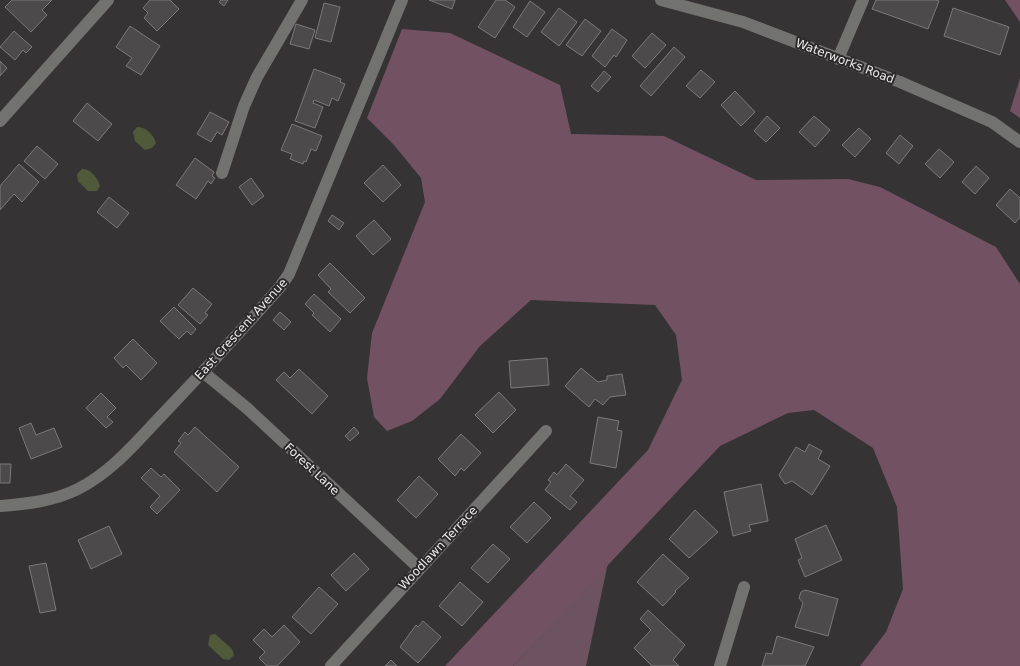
<svg xmlns="http://www.w3.org/2000/svg" width="1020" height="666" font-family="'DejaVu Sans',sans-serif">
  <style>
    .green { fill: #6c535f }
    .forest { fill: #725162 }
    .water { fill: #505a3a }
    .building { fill: #4d4a4b; stroke: #7c797b }
    .lines { fill: none; stroke-linecap: round; stroke-linejoin: round }
    .minor { stroke: #727271; stroke-width: 12 }
    .labels { text-anchor: middle; stroke-width: 4; stroke-linejoin: round; paint-order: stroke }
    .street-label { font-size: 12px; fill: #eceaeb; stroke: #2c292a }
  </style>
  <rect width="100%" height="100%" fill="#363334"/>
  <path class="green" d="M608,563l-22,103h-73z"/>
  <path class="forest" d="M1005,0h15v22z
    M402,29l48,4 110,52 11,49 93,2 92,44 92,-1 32,8 116,60 24,37v382h-160l26,-34 17,-43 -6,-82 -24,-59 -59,-38 -26,3 -68,33 -207,220h-68l203,-216 34,-70 -6,-45 -21,-30 -124,-5 -51,46 -40,53 -28,22 -25,10 -13,-14 -7,-39 5,-45 53,-131 -4,-24 -27,-33 -27,-27z
    M1020,78v40l-10,-7z"/>
  <path class="water" d="M137,127c8,-1 17,8 19,16l-4,5 -7,2 -10,-9 -2,-9z
    M82,169c8,-1 16,9 18,17l-3,5h-9l-10,-10 -1,-7z
    M215,634l17,15 2,6 -5,5 -6,-1 -15,-14 2,-10z"/>
  <path class="building" d="M12,0h40l-10,10 5,5 -16,17 -26,-25z
    M150,0h20l9,9 -22,22 -13,-13 4,-5 -5,-5z
    M221,0h7l-4,6 -5,-4z
    M429,0h26l-3,9z
    M496,0h9l10,7 -20,31 -17,-11z
    M876,0h60l3,1 -11,28 -56,-20z
    M530,1l15,11 -18,25 -14,-10z
    M324,3l16,4 -9,35 -16,-4z
    M559,8l18,14 -18,24 -18,-14z
    M953,8l56,19 -9,28 -56,-19z
    M585,19l16,12 -19,25 -16,-11z
    M296,24l19,6 -6,19 -19,-5z
    M130,26l30,20 -19,29 -15,-9 6,-8 -16,-11z
    M612,29l15,11 -11,17 -2,-2 -9,12 -13,-11z
    M14,31l18,16 -6,6 -3,-3 -8,10 -15,-13z
    M652,33l14,12 -21,23 -13,-12z
    M674,47l11,10 -34,39 -11,-10z
    M0,61l7,7 -7,8z
    M314,69l27,10 -1,3 5,2 -7,17 -6,-3 -3,8 -15,-6 -1,3 10,4 -8,21 -20,-7z
    M701,70l14,12 -15,16 -14,-12z
    M604,71l7,6 -13,15 -7,-6z
    M735,91l20,21 -14,14 -20,-21z
    M87,103l25,21 -14,17 -25,-20z
    M210,112l19,10 -7,13 -5,-3 -6,10 -14,-8z
    M767,116l13,12 -14,14 -12,-11z
    M814,116l16,14 -15,17 -16,-15z
    M292,124l30,12 -6,15 -5,-2 -5,13 -2,-1 -1,3 -13,-5 2,-5 -11,-4z
    M859,128l12,11 -16,18 -13,-12z
    M900,135l13,11 -14,18 -13,-11z
    M37,146l21,18 -13,15 -21,-18z
    M939,149l15,13 -14,16 -15,-14z
    M195,158l19,14 -2,4 3,2 -4,6 -3,-3 -12,18 -20,-14z
    M19,164l20,18 -17,20 -8,-8 -14,16v-24z
    M383,165l18,20 -18,17 -19,-19z
    M976,166l13,12 -14,16 -13,-12z
    M251,178l13,18 -12,9 -13,-18z
    M1010,189l10,9v19l-5,6 -19,-18z
    M109,197l20,16 -12,15 -20,-16z
    M332,215l12,8 -5,7 -11,-9z
    M374,220l17,19 -18,16 -17,-19z
    M330,263l35,35 -15,15 -22,-21 3,-3 -13,-14z
    M193,288l19,16 -7,9 3,2 -8,9 -22,-19z
    M314,294l27,25 -11,13 -18,-17 2,-2 -9,-9z
    M174,307l22,22 -5,6 -4,-4 -8,8 -19,-18z
    M280,312l11,10 -7,8 -11,-10z
    M133,339l24,24 -16,17 -15,-15 -3,3 -9,-10z
    M547,358l2,27 -38,3 -2,-27z
    M581,368l17,14 9,-2v-4l15,-2 4,21 -16,2 -7,8 -8,-6 -6,8 -24,-21z
    M299,369l29,27 -16,18 -36,-34 8,-8 6,6z
    M499,392l17,18 -23,23 -18,-18z
    M101,393l15,15 -9,9 6,5 -7,6 -20,-20z
    M598,417l21,4 -2,9 5,1 -6,37 -26,-5z
    M31,423l5,12 18,-7 8,19 -31,12 -12,-31z
    M195,427l44,40 -22,25 -43,-40 7,-9 -3,-2 7,-9 3,3z
    M354,427l5,6 -9,8 -5,-5z
    M461,434l20,19 -17,18 -3,-3 -6,8 -17,-17z
    M809,444l13,7 -4,8 12,7 -18,29 -20,-14 -7,3 -6,-9 17,-28 9,5z
    M0,464h11l-1,19h-10z
    M566,464l18,16 -14,16 7,6 -7,8 -25,-20 6,-8 -3,-2 6,-8 3,3z
    M151,468l10,9 3,-3 16,16 -23,24 -7,-7 10,-11 -19,-18z
    M419,476l19,18 -22,24 -19,-18z
    M761,484l7,37 -19,4 2,6 -18,5 -9,-44z
    M534,502l17,16 -24,25 -17,-16z
    M695,510l23,22 -29,26 -20,-19z
    M826,525l16,35 -37,17 -7,-17 4,-2 -7,-19z
    M109,526l13,28 -31,15 -13,-29z
    M493,544l17,15 -22,24 -17,-15z
    M354,553l15,16 -23,22 -15,-16z
    M663,554l26,24 -14,13 1,1 -13,14 -26,-24z
    M46,563l10,47 -16,3 -11,-47z
    M460,582l23,20 -21,24 -23,-20z
    M319,587l19,17 -27,30 -19,-17z
    M805,590l33,9 -10,37 -33,-9 8,-24 -4,-5 2,-6z
    M648,610l37,35 -12,15 6,6h-27l-18,-18 17,-18 -11,-11z
    M423,621l18,16 -23,26 -18,-16 16,-22 2,2z
    M284,625l16,17 -23,24h-10l-8,-8 6,-6 -12,-12 11,-11 8,8z
    M777,636l37,11 -9,19h-43l4,-13 6,1z
    M391,660l6,6h-12z"/>
  <g class="lines">
    <path class="minor" d="M661,0l82,22 157,60 92,40 28,20
      M838,59l25,-59
      M0,121l108,-121
      M222,173l22,-67 13,-29 45,-77
      M203,372l45,37 171,159
      M0,506c27,-2 54,-5 78,-17 34,-17 59,-48 85,-75 40,-42 79,-84 117,-127l9,-13 113,-274
      M331,666l215,-235
      M720,666l24,-79"/>
  </g>
  <g class="labels">
    <g class="street-label">
      <text transform="translate(845 61) rotate(21)" y="4">Waterworks Road</text>
      <text transform="translate(241 329) rotate(-48)" y="4">East Crescent Avenue</text>
      <text transform="translate(312 469) rotate(43)" y="4">Forest Lane</text>
      <text transform="translate(438 548) rotate(-47)" y="4">Woodlawn Terrace</text>
    </g>
  </g>
</svg>
